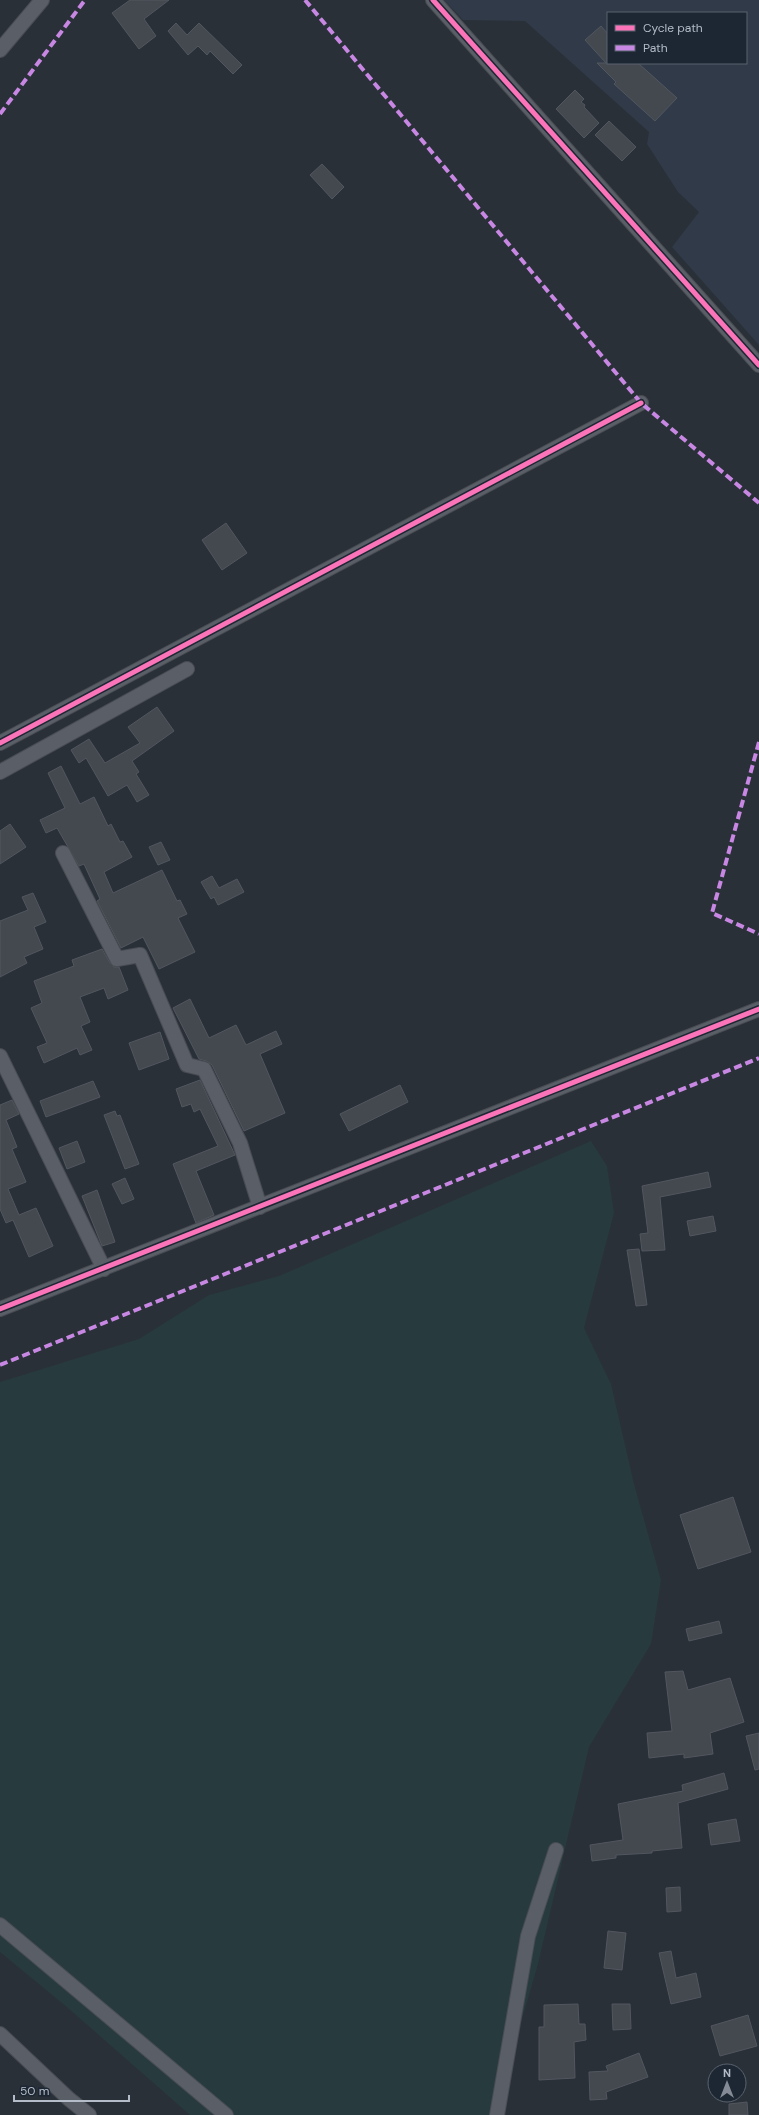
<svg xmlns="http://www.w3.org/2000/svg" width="759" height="2115" font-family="'DM Sans',sans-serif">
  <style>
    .airport { fill: #313a48; fill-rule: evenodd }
    .green { fill: #273a3e }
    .building { fill: #444950; stroke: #52575f }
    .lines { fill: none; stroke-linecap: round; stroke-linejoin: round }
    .minor-casing { stroke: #484c53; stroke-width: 16 }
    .minor { stroke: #5a5e66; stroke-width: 14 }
    .quiet { stroke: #c787e3; stroke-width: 4; stroke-dasharray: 8 4; stroke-linecap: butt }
    .cycleway-casing { stroke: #1d2633; stroke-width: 8 }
    .cycleway { stroke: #fb73b8; stroke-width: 5 }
  </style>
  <rect width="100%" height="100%" fill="#2a3038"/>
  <path class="airport" d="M444,0h315v345l-87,-98 27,-35 -21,-20 -31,-48 2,-12 -124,-111 -62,-1zM608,13h138v50h-138z"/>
  <path class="green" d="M591,1141l16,25 7,47 -30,115 27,56 23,100 27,96 -10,64 -62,103 -51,217 -18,62 -17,81 1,8h-314l-122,-107 -68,-56v-570l139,-43 70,-44 70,-19z"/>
  <path class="building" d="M130,0h39l-25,19 12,17 -17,13 -27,-36z
    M176,23l11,12 12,-12 43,42 -9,9 -23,-23 -3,4 -9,-9 -10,9 -20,-24z
    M601,26l7,8v29h30l39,35 -22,23 -41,-37 2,-2 -19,-19h9l-21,-23z
    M575,90l9,9 -3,3 4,3 -1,2 15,16 -15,15 -28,-29z
    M609,121l27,26 -14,14 -27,-26z
    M322,164l22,23 -12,12 -22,-24z
    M226,523l21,30 -25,17 -20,-30z
    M157,707l17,24 -42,30 7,11 -3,2 13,21 -12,7 -10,-17 -19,11 -22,-38 -7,5 -8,-13 18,-11 16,24 35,-20 -12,-16z
    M61,766l19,38 14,-7 14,29 3,-2 9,18 3,-1 9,16 -28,15 9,21 49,-23 15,31 3,-1 7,14 -9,4 17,34 -36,17 -16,-32 -22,11 -24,-47 3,-2 -16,-35 -5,2 -22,-38 -11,5 -6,-13 25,-12 -17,-35z
    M10,824l16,23 -26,17v-33z
    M161,842l9,18 -12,5 -9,-18z
    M212,876l7,12 18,-9 7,13 -26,13 -4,-8 -3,2 -10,-17z
    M33,893l13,29 -12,5 9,22 -19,8 3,6 -27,14v-56l28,-11 -6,-13z
    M102,949l8,14 4,4h5l9,23 -20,9 -4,-11 -24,9 10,25 -9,4 11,24 -12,5 -3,-7 -33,15 -7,-16 10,-4 -16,-35 11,-5 -8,-22 40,-15 -2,-6z
    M190,999l19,39 27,-13 10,20 30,-14 6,13 -22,10 25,59 -41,18 -32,-66 -6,-4 -7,-2 -26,-51z
    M160,1032l9,27 -30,11 -10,-27z
    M200,1080l35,75 -39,16 18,44 -18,8 -23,-59 45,-18 -18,-37 -6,3 -3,-8 -9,3 -6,-18z
    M93,1081l7,16 -54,20 -6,-16z
    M400,1085l8,17 -59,29 -9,-17z
    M12,1100l7,14 -13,6 11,27 -5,2 14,33 -18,7 11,26 17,-7 17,38 -24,11 -16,-37 -7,3 -6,-14v-104z
    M115,1111l2,5 3,-1 19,49 -14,5 -21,-54z
    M77,1141l8,21 -18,7 -8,-21z
    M708,1172l3,15 -51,10 5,53 -23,1 -2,-17 8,-1 -6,-47z
    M125,1178l9,21 -12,5 -10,-20z
    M97,1190l18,52 -13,4 -20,-50z
    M713,1216l3,15 -26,5 -3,-15z
    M639,1249l8,56 -11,1 -9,-56z
    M733,1497l18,55 -53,17 -18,-54z
    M719,1621l3,12 -33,8 -3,-12z
    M683,1671l5,19 42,-12 14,44 -34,11 3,21 -29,4v-4l-35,4 -2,-25 25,-2 -7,-59z
    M759,1733v36l-4,1 -9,-34z
    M724,1773l4,16 -50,14 4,45 -30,3v2l-36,2v3l-24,3 -2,-16 33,-5 -5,-36 65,-13 -1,-6z
    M736,1819l4,22 -29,4 -3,-21z
    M680,1887l1,24 -14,1 -1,-24z
    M608,1931l18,2 -4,37 -18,-2z
    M671,1951l5,27 20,-5 5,24 -30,7 -12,-51z
    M578,2004l1,20h6l1,16 -12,2 1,36 -36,2v-53h5v-22z
    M612,2004h18l1,25 -18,1z
    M748,2015l9,31 -37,10 -9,-30z
    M639,2053l9,24 -42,15 1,7 -17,1 -1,-28 19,-1 -2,-5z
    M747,2102l1,13h-19v-11z"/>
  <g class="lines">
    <g class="minor-casing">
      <path id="minor" d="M433,0l326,365
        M0,50l42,-50
        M0,743l641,-340
        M0,772l187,-103
        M63,853l54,106 23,-4 47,110 17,4 36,74 20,64
        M0,1056l104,213
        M0,1309l759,-300
        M0,1925l226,190
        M0,2034l69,65 20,16
        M497,2115l31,-179 28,-86"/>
    </g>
    <use href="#minor" class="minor"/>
    <path class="quiet" d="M305,0l336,403 118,100
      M0,114l85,-114
      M759,742l-47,171 47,21
      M0,1365l759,-307"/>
    <g class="cycleway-casing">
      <path id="cycleway" d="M433,0l326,365
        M0,743l641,-340
        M0,1309l759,-300"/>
    </g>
    <use href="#cycleway" class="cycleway"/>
  </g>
  <rect x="607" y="12" width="140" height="52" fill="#1d2633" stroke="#59626f"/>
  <rect x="615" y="25" width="20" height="6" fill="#fb73b8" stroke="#59626f"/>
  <text x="643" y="32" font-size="12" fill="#b4bcc9">Cycle path</text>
  <rect x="615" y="45" width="20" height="6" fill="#c787e3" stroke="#59626f"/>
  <text x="643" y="52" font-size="12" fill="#b4bcc9">Path</text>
  <g transform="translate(727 2083)"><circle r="19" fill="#1d2633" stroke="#59626f"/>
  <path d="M0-3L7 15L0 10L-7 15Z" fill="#848b96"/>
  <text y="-6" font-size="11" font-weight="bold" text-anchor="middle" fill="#b4bcc9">N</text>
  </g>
  <path d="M14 2095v6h115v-6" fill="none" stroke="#b4bcc9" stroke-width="2"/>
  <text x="20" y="2095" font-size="12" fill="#b4bcc9" stroke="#1d2633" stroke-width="3" paint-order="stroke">50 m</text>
</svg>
